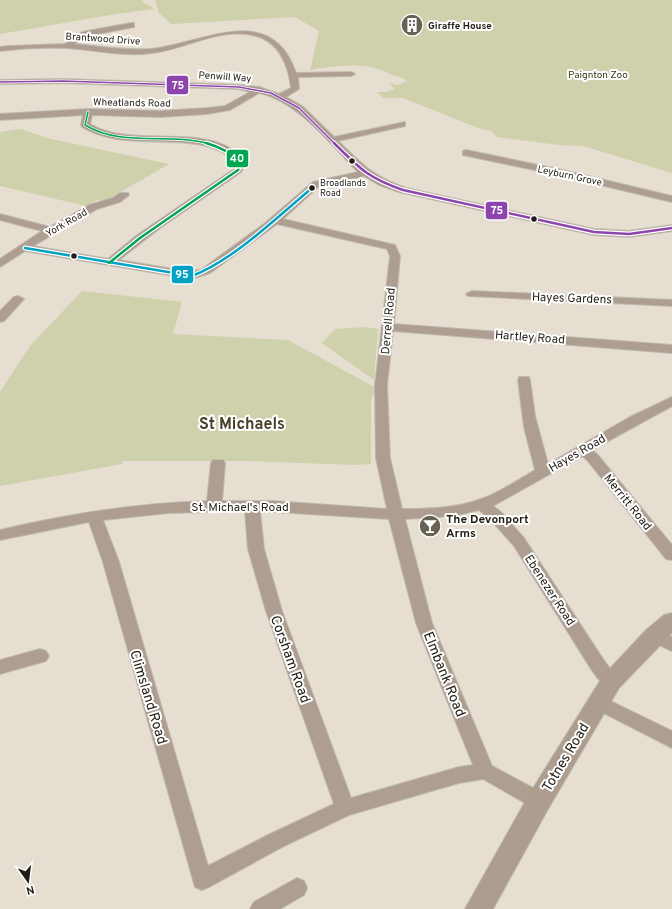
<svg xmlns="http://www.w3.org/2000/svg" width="672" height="909" font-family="Overpass,sans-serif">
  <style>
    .green { fill: #cfd1ac }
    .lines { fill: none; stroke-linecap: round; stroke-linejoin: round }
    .minor-casing { stroke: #c1bab0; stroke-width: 2 }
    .major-casing { stroke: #c1bab0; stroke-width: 2 }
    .minor { fill: #ae9e92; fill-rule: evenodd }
    .major { fill: #ad9d8e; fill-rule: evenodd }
    .bus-1-far1-casing { stroke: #fff; stroke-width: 3 }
    .bus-1-casing { stroke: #fff; stroke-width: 5 }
    .bus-2-casing { stroke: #fff; stroke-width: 5 }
    .bus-3-far1-casing { stroke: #fff; stroke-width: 3 }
    .bus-3-casing { stroke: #fff; stroke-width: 5 }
    .bus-1-far1 { stroke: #8e44ad; stroke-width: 1.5 }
    .bus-1 { stroke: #8e44ad; stroke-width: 2.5 }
    .bus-2 { stroke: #02a2c5; stroke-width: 2.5 }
    .bus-3-far1 { stroke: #00a651; stroke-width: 1.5 }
    .bus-3 { stroke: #00a651; stroke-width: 2.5 }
    .bus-dot { fill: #221d14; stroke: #fff; stroke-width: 1.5 }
    .labels { text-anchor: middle; stroke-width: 4; stroke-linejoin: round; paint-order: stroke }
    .far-bus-label { font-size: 9px; fill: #221d14; stroke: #fff; text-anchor: start }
    .far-poi-label { font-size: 10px; font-weight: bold; fill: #221d14; stroke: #fff; text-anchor: start }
    .far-street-label { font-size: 10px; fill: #221d14; stroke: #fff }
    .far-park-label { font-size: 10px; fill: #3a3f19; stroke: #fff }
    .street-label { font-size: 12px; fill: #221d14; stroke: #fff }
    .poi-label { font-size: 12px; font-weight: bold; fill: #221d14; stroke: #fff; text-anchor: start }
    .near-street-label { font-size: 14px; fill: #221d14; stroke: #fff }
    .district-label { font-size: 16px; font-weight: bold; fill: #4b412b; stroke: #fff }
    .line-badge { stroke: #fff; stroke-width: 1.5 }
    .badge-label { font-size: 11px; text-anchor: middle; font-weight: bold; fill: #fff }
  </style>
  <rect width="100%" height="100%" fill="#e6ded0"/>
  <path class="green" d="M0,0h142l1,2 12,7 -39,5 -116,20z
    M155,0h517v173l-89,-27 -23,-1 -63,-8 -6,-6 -13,-3 -75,-30h-20l-6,-6h8l10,-3 -7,-6 9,2 10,-4c-5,-5 -11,-4 -17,-7 -24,-13 -54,-8 -80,-4l9,-39 -24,-14 -124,7 -12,-11z
    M21,129l26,9 122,26 -64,37 -8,-1 -11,6 -86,-20v-54z
    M82,291l100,11 -9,32 115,6 90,49 -7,10v65l-16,1 -110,-4h-122l-1,3 -122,22v-94l30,-46z
    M365,327l13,2 -4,51 -52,-37 13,-14z"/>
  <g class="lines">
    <g class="minor-casing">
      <path id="minor" d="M131,23h3v4l-47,9 -13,8c25,2 51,7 76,5 53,-5 121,-49 146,24l55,-1 4,2 -4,2 -53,1 1,12 -13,8 16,9 32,31 71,-15v4l-67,15c25,24 34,35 68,47l188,41 35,2 43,-6v6l-43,6 -35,-2 -195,-43 -20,-7 -15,-9 -45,10 -36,33 112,26 5,11 -6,68 278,21v8l-279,-22 -6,54 3,73 12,51c27,0 57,-1 82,-11 18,-7 34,-18 51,-28l-11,-43 -6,-47 1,-3h10l1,3 5,36 13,48 82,-47 42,-20v9l-80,44 5,4 75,91v15l-6,-1 -79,-99 -5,-4 -89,50 8,6 23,26 79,121 17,23 -3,5c-13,4 -19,-9 -26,-18l-77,-123 -23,-26 -12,-10 -25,6 -49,3 27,104 60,143 54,29 3,6 -3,6 -7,2 -7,-2 -49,-28 -24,4 -110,32 -67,32 -73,40 -7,3 -7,-3 -92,-325 -14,-40 -89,18v-10c68,-16 137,-27 207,-29l4,-38 2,-3h10l2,3 -3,38h51l114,8 -11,-51 -1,-73 15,-129 -3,-7 -110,-25 -67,49 -18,6 -167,-28 -25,16v-8l42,-28 -42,-11v-6l50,13 39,-22 24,-7 7,-5h8l1,2 -9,7 -23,7 -64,37 75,13 28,-23 98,-67 2,-7c-39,-37 -106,-6 -154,-35l-1,-2 2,-10 -83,5v-6l88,-5 72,2 47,-3 18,-2 25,-14 -11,-3 -176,-6 -63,1v-4l63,-1 176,6 20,2 20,7 12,-6c-2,-19 -10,-42 -29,-50 -36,-15 -75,11 -110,15 -28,4 -57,-3 -85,-5 -23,-1 -45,0 -67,3v-4l8,-1 57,-2 17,-12zM259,93c39,8 72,52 99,79l-45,10 -49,42 -62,45 -11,3 -72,-12 41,-32 81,-56 5,-10c-34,-44 -111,-11 -156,-38l2,-9 68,2 47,-3 23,-4zM245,511l3,38 18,62 68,193 -66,31 -60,31 -89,-304 -16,-42 66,-7zM260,511l129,8 27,104 57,142 -14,2 -108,31 -69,-187 -18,-62z
        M466,150l92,19 114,27v6l-114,-27 -95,-20v-4z
        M472,291l200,9v6l-204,-10 -2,-2z
        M18,296l6,3 -20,22 -4,1v-11l14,-14z
        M654,630l18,7v14l-24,-11 -2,-4 2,-4z
        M40,649l6,2 3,5 -3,5 -46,13v-14z
        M598,695l74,36v17l-80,-41 -3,-5 3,-5z
        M297,878l7,3 3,7 -3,7 -24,14h-30l4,-7z"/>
    </g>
    <g class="major-casing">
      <path id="major" d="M672,613v20l-53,55 -71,121 -55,100h-28l65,-116 73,-117 43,-46 18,-15z"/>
    </g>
    <use href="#minor" class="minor"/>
    <use href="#major" class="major"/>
    <g class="bus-1-far1-casing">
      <path id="bus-1-far1" d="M0,82l63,-1 176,6 32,6 28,15 36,36"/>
    </g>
    <g class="bus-1-casing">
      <path id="bus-1" d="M334,143c25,25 34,35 69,47l191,42 35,2 43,-6"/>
    </g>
    <g class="bus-2-casing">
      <path id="bus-2" d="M25,248l167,28c43,-17 84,-58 120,-88"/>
    </g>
    <g class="bus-3-far1-casing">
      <path id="bus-3-far1" d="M88,112l-3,13c38,23 84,7 125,19"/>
    </g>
    <g class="bus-3-casing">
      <path id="bus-3" d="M109,263l31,-25 98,-68 3,-8c-11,-10 -21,-15 -35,-19"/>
    </g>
    <use href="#bus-1-far1" class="bus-1-far1"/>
    <use href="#bus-1" class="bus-1"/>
    <use href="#bus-2" class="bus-2"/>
    <use href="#bus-3-far1" class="bus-3-far1"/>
    <use href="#bus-3" class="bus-3"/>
  </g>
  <defs>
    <g id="building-disc" transform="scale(1.15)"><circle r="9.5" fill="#676156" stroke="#fff"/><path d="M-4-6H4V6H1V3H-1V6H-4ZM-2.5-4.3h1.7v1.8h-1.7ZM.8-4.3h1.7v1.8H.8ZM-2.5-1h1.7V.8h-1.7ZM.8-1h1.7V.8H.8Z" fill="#fff"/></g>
    <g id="bar-disc" transform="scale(1.15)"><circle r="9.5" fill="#676156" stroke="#fff"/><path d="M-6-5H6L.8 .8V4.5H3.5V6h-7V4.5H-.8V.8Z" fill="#fff"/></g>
  </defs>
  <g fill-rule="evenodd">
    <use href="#building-disc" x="412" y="25"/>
    <use href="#bar-disc" x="430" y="526"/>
  </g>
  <g class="bus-dot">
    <circle cx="352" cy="161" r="3.5"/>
    <circle cx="312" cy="188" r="3.5"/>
    <circle cx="534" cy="219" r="3.5"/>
    <circle cx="74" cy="256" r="3.5"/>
  </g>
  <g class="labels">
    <g class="far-bus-label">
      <text x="320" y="186">Broadlands<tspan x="320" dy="10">Road</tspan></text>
    </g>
    <g class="far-poi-label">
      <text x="428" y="29">Giraffe House</text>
    </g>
    <g class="far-street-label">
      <text transform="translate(103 38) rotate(4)" y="4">Brantwood Drive</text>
      <text transform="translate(225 76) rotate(4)" y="4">Penwill Way</text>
      <text transform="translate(132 102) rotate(1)" y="4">Wheatlands Road</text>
      <text transform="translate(570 175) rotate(12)" y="4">Leyburn Grove</text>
      <text transform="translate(66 222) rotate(-30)" y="4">York Road</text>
    </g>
    <g class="far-park-label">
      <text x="598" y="78">Paignton Zoo</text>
    </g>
    <g class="street-label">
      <text transform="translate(572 298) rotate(2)" y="4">Hayes Gardens</text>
      <text transform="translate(388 321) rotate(-85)" y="4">Derrell Road</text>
      <text transform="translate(530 337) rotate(4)" y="4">Hartley Road</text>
      <text transform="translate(577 453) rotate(-30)" y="4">Hayes Road</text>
      <text transform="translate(628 502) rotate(51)" y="4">Merritt Road</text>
      <text x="240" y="511">St. Michael's Road</text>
      <text transform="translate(550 590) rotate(57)" y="4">Ebenezer Road</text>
    </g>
    <g class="poi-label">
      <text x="446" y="523">The Devonport<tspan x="446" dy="14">Arms</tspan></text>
    </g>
    <g class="near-street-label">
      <text transform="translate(291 659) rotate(70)" y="5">Corsham Road</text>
      <text transform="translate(445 674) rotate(68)" y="5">Elmbank Road</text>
      <text transform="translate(149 697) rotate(73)" y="5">Climsland Road</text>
      <text transform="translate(565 757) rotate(-59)" y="5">Totnes Road</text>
    </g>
    <g class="district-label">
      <text x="242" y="429">St Michaels</text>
    </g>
  </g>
  <g class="line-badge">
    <rect x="166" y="75" width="23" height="20" rx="4" fill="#8e44ad"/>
    <rect x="226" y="149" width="23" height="19" rx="4" fill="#00a651"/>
    <rect x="485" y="201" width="23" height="19" rx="4" fill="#8e44ad"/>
    <rect x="171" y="265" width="23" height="19" rx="4" fill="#02a2c5"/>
  </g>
  <g class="badge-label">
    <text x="178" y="89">75</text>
    <text x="237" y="162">40</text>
    <text x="497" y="214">75</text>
    <text x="182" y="278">95</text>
  </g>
  <g transform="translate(28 881) rotate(166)" stroke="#ffffff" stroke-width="3" paint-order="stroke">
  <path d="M0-3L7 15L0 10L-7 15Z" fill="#221d14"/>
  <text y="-6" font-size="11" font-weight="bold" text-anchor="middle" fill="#221d14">N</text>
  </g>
</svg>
